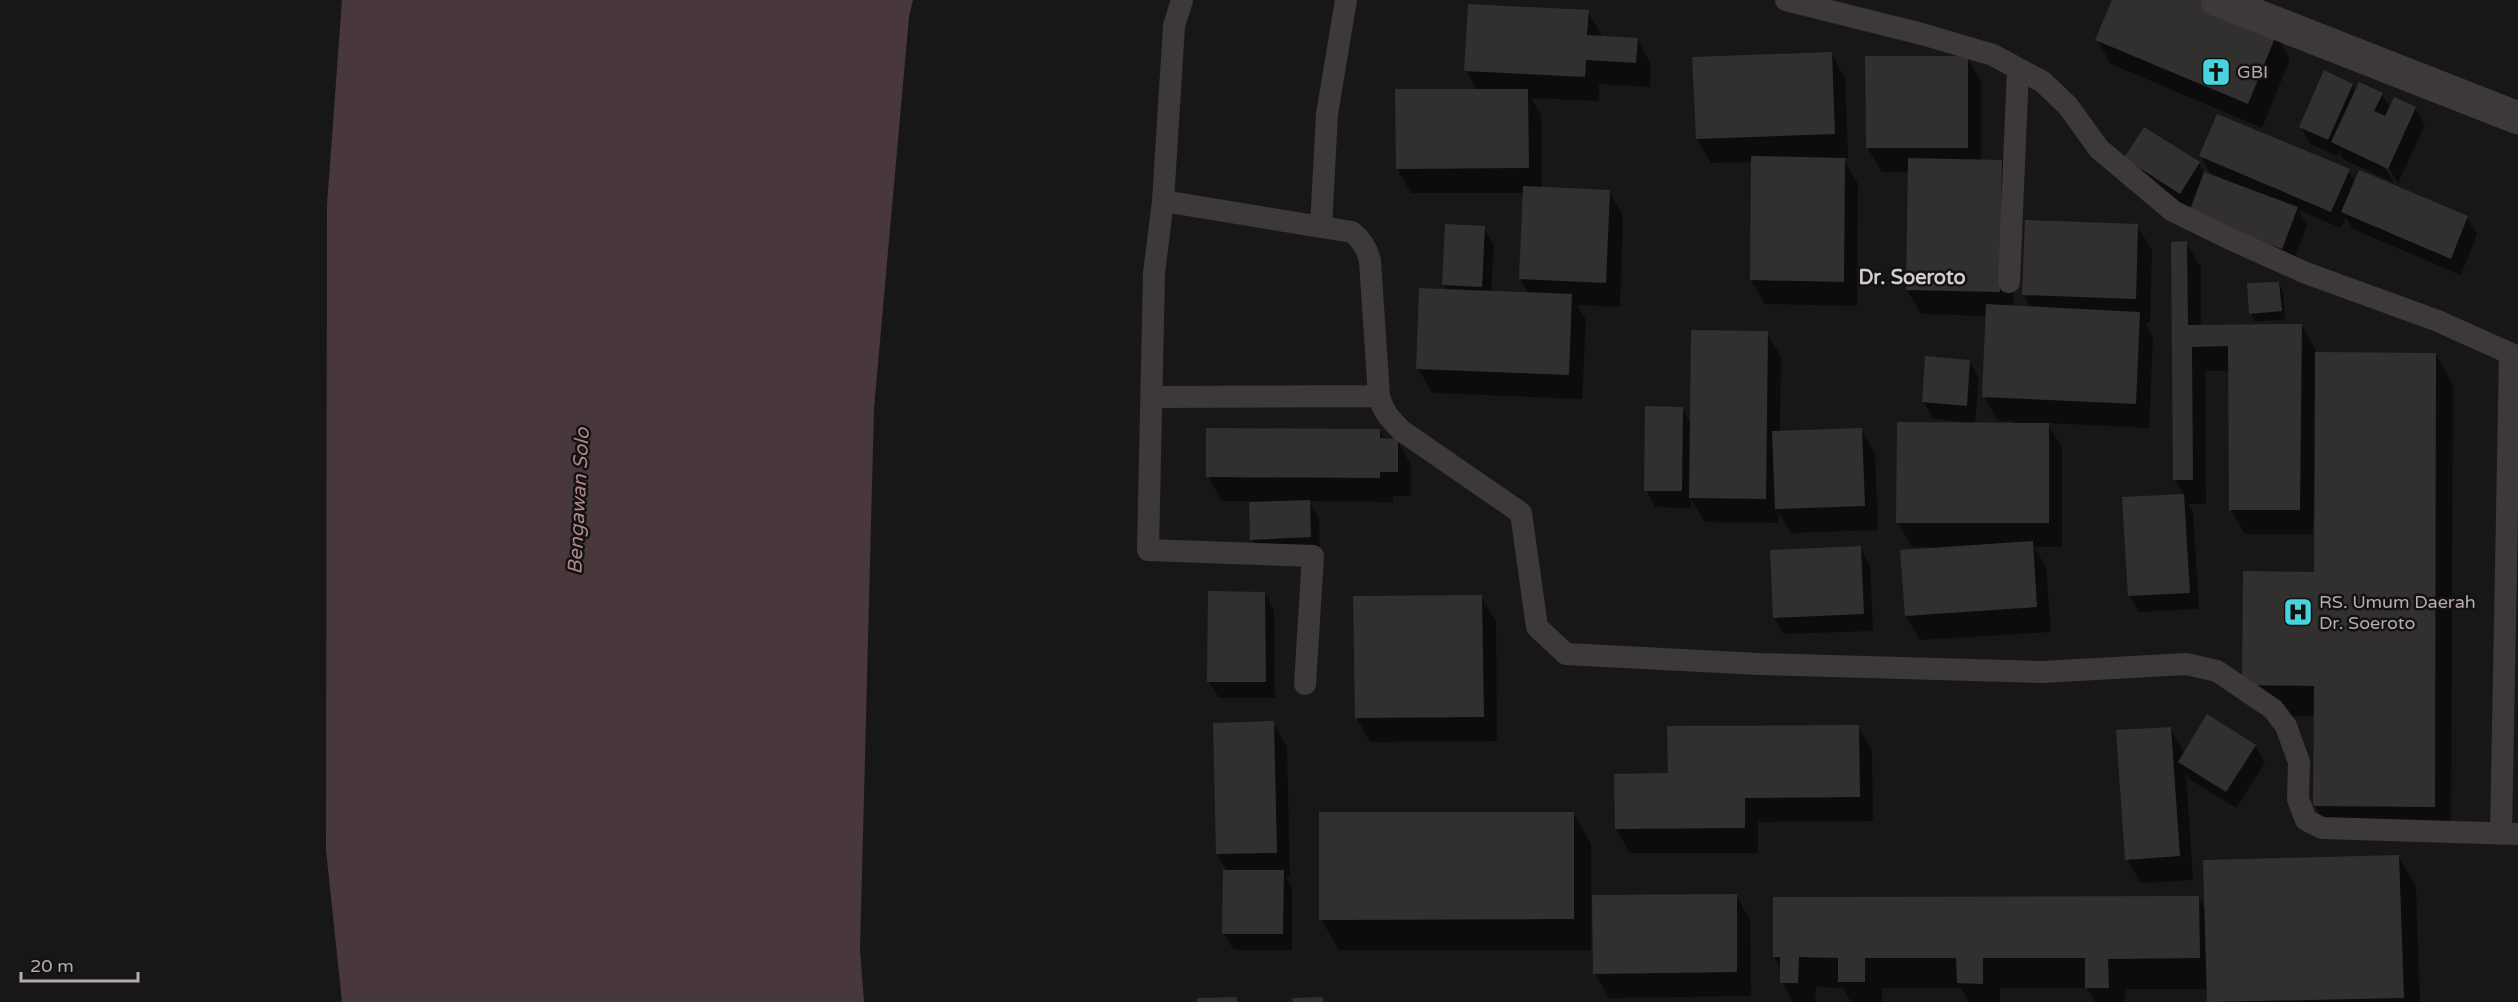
<svg xmlns="http://www.w3.org/2000/svg" width="2518" height="1002" font-family="'Varela Round',sans-serif">
  <style>
    .water { fill: #48383b }
    .shadow { fill: #0007 }
    .building { fill: #32302f }
    .lines { fill: none; stroke-linecap: round; stroke-linejoin: round }
    .service { stroke: #3d3938; stroke-width: 22 }
    .minor { stroke: #3d3938; stroke-width: 33 }
    .labels { text-anchor: middle; stroke-width: 5; stroke-linejoin: round; paint-order: stroke }
    .poi-label { font-size: 18px; fill: #b7acaa; stroke: #131212; text-anchor: start }
    .neighbourhood-label { font-size: 20px; font-weight: bold; fill: #d3cccb; stroke: #131212 }
    .water-label { font-size: 20px; font-style: italic; fill: #ae858a; stroke: #131212 }
  </style>
  <rect width="100%" height="100%" fill="#181717"/>
  <path class="water" d="M342,0h571l-4,17 -35,391 -14,542 4,52h-522l-16,-152 1,-645z"/>
  <path class="shadow" d="M2114,0h81l81,34 14,25 -28,69 -151,-64 -14,-24z
    M1588,12l14,24 35,3 14,25 -1,23 -51,-3v17l-68,-3 10,17 1,74 67,2 14,25 -3,91 -43,-2 9,15 -4,79 -150,-6 -14,-25 29,-78 -3,-6 40,-56 10,17 -3,47 38,2 -9,-15 4,-86h-113l-14,-25 80,-78 -11,-20z
    M1831,53l14,25 3,80h-5l15,26 -1,122 -92,-2 -14,-24 2,-118 -42,1 -14,-24z
    M1967,57l14,25v79l20,1 14,24 -2,121 18,1 -7,-13 113,-69 15,24 -2,73h-5l8,14 -4,91 -102,-5 15,25v99h-28l12,20 5,65 -131,8 -14,-24 23,-69h-17l-14,-24 68,-101 -33,-3 -9,-17 45,-41 10,17 -4,46h38v-3h-15l-14,-25 3,-80 -66,-2 -14,-24 2,-118h-27l-15,-25z
    M2352,85l4,7 26,2 8,14h25l10,17 -27,58 -13,-21 -3,1 12,20 -51,-24 -4,-7 -2,4 -27,-12 -9,-17z
    M2201,156l147,14 7,12 112,36 10,16 -16,41 -108,-46 -7,-12 -5,11 -43,-18 9,15 -15,40 -93,-34 -64,-56 -9,-17 73,6 6,10 18,7 1,-2 -14,-6z
    M2186,243l15,24v60l101,-1 14,24v4l120,1 17,30 -2,452h-119l-17,-31v-90h-54l-18,-31 73,-111v-53h-3v13h-68l-14,-24 -2,-139h-24l1,133h-18l5,8 6,97 -60,3 -9,-16 54,-101 -10,-16z
    M2279,283l4,8 2,28 -30,3 -4,-9z
    M1767,333l14,24 -1,75 81,-3 14,25 3,76 -87,3 -12,-20v10l-74,-1 -14,-23v9l-36,-1 -9,-17 36,-82 9,17z
    M1380,431l5,9h12l14,25v31h-18v6l-84,-1 10,18 1,35 -58,2 -10,-16 -2,-39h-28l-14,-25z
    M1860,548l10,17 3,66 -89,3 -10,-17z
    M1265,593l9,17 1,88h-56l-10,-17z
    M1481,597l15,24 1,120 -127,1 -14,-25z
    M1273,723l14,24 3,130h-4l6,11v62h-58l-10,-16 3,-63 -10,-17 -2,-130z
    M1858,726l14,25 1,70 -115,1v31h-128l-14,-24 54,-54z
    M2170,728l15,26 70,-8 10,17 -29,45 -47,-29 -3,-7 7,108 -52,3 -14,-24z
    M1573,813l18,31v106h-252l-18,-31z
    M2399,857l17,30 4,115h-211l-1,-13h-83v13h-30l-8,-14h-87v14h-31l-8,-14h-79v14h-31l-8,-14 -27,-1 -1,15h-22l-11,-20 -1,-13 -7,-13 424,-58 8,12z
    M1736,895l14,25 1,76 -142,2 -14,-25z"/>
  <path class="building" d="M2112,0h87l78,33 -29,71 -153,-64z
    M1468,4l121,6 -2,25 51,3 -2,25 -50,-3 -1,17 -121,-6z
    M1832,52l3,82 -139,5 -4,-82z
    M1865,56h103v92h-102z
    M2324,70l29,14 -25,56 -29,-13z
    M2359,82l24,11 -9,18 11,5 9,-19 22,10 -28,62 -57,-27z
    M1395,89h133l1,79 -133,1z
    M2217,114l133,55 -19,43 -132,-56z
    M2144,127l56,35 -20,32 -56,-36z
    M1751,156l94,2 -1,124 -94,-2z
    M1908,158l94,2 -2,132 -94,-2z
    M2359,170l109,46 -17,43 -110,-47z
    M2204,172l94,35 -16,42 -94,-34z
    M1523,186l87,4 -4,93 -87,-4z
    M2025,220l113,4 -2,75 -114,-4z
    M1445,224l40,2 -3,61 -40,-2z
    M2187,241l1,84 114,-1 -2,186h-71l-1,-164 -36,1 1,133h-20l-2,-238z
    M2279,282l3,29 -33,3 -2,-31z
    M1419,288l153,6 -3,81 -153,-6z
    M1986,304l154,8 -4,92 -154,-7z
    M1691,330l77,1 -2,168 -77,-1z
    M2315,352l121,1 -1,454 -122,-1 1,-120 -72,-1 1,-114 71,1z
    M1925,356l45,4 -3,46 -45,-4z
    M1645,406l38,1 -1,84h-38z
    M1897,422l152,1v100h-153z
    M1206,428l174,1v9l18,1v33h-18v6l-174,-1z
    M1862,428l3,78 -90,3 -3,-78z
    M2184,494l6,99 -62,3 -6,-99z
    M1310,500l1,37 -61,3 -1,-38z
    M2033,541l4,66 -132,9 -5,-66z
    M1861,546l3,68 -91,4 -3,-68z
    M1208,591l57,1 1,90h-59z
    M1482,595l2,122 -129,1 -2,-122z
    M2207,714l49,31 -30,47 -48,-30z
    M1274,721l3,132 -61,1 -3,-131z
    M1859,725l1,72 -115,1v30l-130,1 -1,-55 54,-1 -1,-47z
    M2171,727l9,129 -55,4 -9,-130z
    M1319,812h255v107l-255,1z
    M2399,855l5,143 -197,4 -4,-142z
    M1223,870h61l-1,64h-61z
    M1737,894v78l-144,2 -1,-79z
    M2199,896l1,62 -92,1 1,29h-24v-30h-102v26l-26,-1 -1,-25h-91v24h-27v-24l-39,-1 -1,26h-18v-26h-7v-60z
    M1237,997v5h-40v-4z
    M1323,997v5h-30l-1,-4z"/>
  <g class="lines">
    <path class="service" d="M1182,0l-8,26 -11,175 -9,72 -6,277 165,6 -8,128
      M1786,0l136,34 71,21 50,27 25,24 31,43 74,62 55,27 78,35 132,48 80,36
      M1163,201l189,31c10,8 15,16 18,29l9,135c4,16 12,24 23,35l119,82 16,114 29,27 193,10 283,8 144,-8 31,7 56,38 13,17 13,36 -1,37 8,21 16,8 196,6
      M1321,227l6,-113 19,-114
      M2009,282l9,-213
      M1152,397l227,-1
      M2501,834l9,-480"/>
    <path class="minor" d="M2217,0l301,118"/>
  </g>
  <defs>
    <g id="church-square" transform="scale(1.5)"><rect x="-9" y="-9" width="18" height="18" rx="4" fill="#49d3de" stroke="#131212"/><path d="M-1.2-6h2.4v3.5h3.3v2.4h-3.3V6h-2.4V-.1h-3.3v-2.4h3.3Z" fill="#111"/></g>
    <g id="hospital-square" transform="scale(1.5)"><rect x="-9" y="-9" width="18" height="18" rx="4" fill="#49d3de" stroke="#131212"/><path d="M-5-5h3v3.5h4V-5h3V5h-3V1.5h-4V5h-3Z" fill="#111"/></g>
  </defs>
  <g fill-rule="evenodd">
    <use href="#church-square" x="2216" y="72"/>
    <use href="#hospital-square" x="2298" y="612"/>
  </g>
  <g class="labels">
    <g class="poi-label">
      <text x="2237" y="78">GBI</text>
      <text x="2319" y="608">RS. Umum Daerah<tspan x="2319" dy="21">Dr. Soeroto</tspan></text>
    </g>
    <g class="neighbourhood-label">
      <text x="1912" y="284">Dr. Soeroto</text>
    </g>
    <g class="water-label">
      <text transform="translate(578 501) rotate(-87)" y="7">Bengawan Solo</text>
    </g>
  </g>
  <path d="M21 972v9h117v-9" fill="none" stroke="#b7acaa" stroke-width="3"/>
  <text x="30" y="972" font-size="18" fill="#b7acaa" stroke="#131212" stroke-width="4.5" paint-order="stroke">20 m</text>
</svg>
